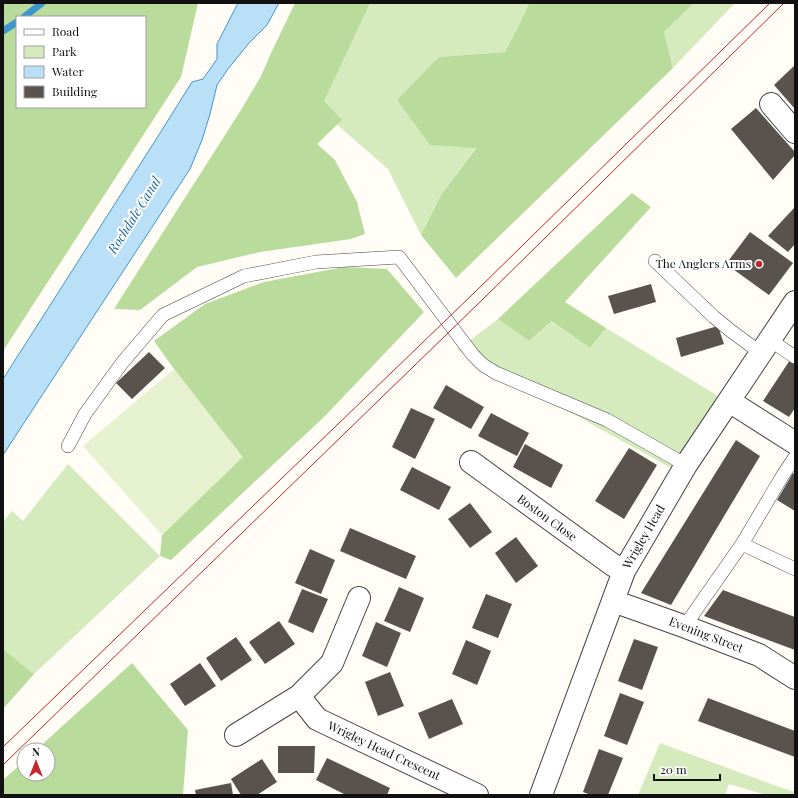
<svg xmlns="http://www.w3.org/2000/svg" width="798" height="798" font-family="'Playfair Display',serif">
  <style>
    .green { fill: #d5ebbd }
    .forest { fill: #b9dc9c; fill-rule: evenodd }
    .pitch { fill: #e6f2cf }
    .water { fill: #b9e0f7; stroke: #3f96cf }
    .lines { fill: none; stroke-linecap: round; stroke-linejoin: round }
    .stream { stroke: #3f96cf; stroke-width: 7 }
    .building { fill: #5a524d }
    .service-casing { stroke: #444; stroke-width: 14 }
    .minor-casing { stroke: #444; stroke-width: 24 }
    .service { stroke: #fff; stroke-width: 13 }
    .minor { stroke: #fff; stroke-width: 22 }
    .tram { stroke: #c4262e; stroke-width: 1 }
    .poi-dot { fill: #c4262e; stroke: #fff; stroke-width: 1.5 }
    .labels { text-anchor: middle; stroke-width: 4; stroke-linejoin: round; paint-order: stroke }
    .poi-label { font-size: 12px; fill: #111; stroke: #fff; text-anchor: end }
    .street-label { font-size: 12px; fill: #111; stroke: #fff }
    .water-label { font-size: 13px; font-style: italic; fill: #1768a6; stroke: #fff }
  </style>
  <rect width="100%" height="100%" fill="#fffdf5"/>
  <path class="green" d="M325,3h204l-5,12 -19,37 -66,5 37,90 -35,48 -20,40 -33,-66 -86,-75z
    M694,3h41l-62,65 -9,-36z
    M498,319l31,22 21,-20 40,27 16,-20 112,68 -47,72 -214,-118z
    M68,464l92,92 -126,118 -31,-25v-127l9,-11 11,10z
    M660,743l111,41 24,8v3h-33l1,-1 -34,-10 -4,11h-87z"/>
  <path class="forest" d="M3,3h195l-17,74 -178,274zM17,17h128v90h-128z
    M295,3h75l-46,98 18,19 -25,24 18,16 22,42 8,32 -14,5 -91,13 -63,15 -57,43 -26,-1 127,-199 20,-34 11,-25z
    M529,3h165l-30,29 9,36 -217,210 -35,-43 20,-40 35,-47 -46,-3 -33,-45 42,-43 66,-5 19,-37z
    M632,193l19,14 -86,95 41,26 -16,20 -39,-27 -22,20 -31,-22z
    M344,267l43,2 37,43 -100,105 -153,143 -11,-4 2,-21 80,-78 -68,-88 -20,-28 51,-37 59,-22z
    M3,649l31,25 -31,35z
    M132,663l56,67 -5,65h-180v-15l21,-19v13h24v-24h-12z"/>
  <path class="pitch" d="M174,369l69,88 -81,78 -79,-89z"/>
  <path class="water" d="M238,3h41l-12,22 -18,18 -21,26 -11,16 -7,29 -8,26 -12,29 -187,286v-76l159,-249 30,-48 11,-3 14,-20v-15z"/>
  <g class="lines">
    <path class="stream" d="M24,17l18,-14
      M3,31l14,-9"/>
  </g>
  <path class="building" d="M795,65v44l-21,-24z
    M756,108l39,44v3l-22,25 -42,-51z
    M795,207v37l-7,8 -20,-16z
    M750,232l43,31 -24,32 -43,-31z
    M651,284l5,18 -42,12 -6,-18z
    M718,326l6,18 -43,13 -5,-19z
    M149,352l16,16 -33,31 -16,-16z
    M790,360l5,3v45l-6,9 -26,-16z
    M446,385l38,22 -13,22 -38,-21z
    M411,408l24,11 -20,40 -23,-12z
    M491,413l38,20 -12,23 -39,-20z
    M736,440l24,16 -89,149 -30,-12z
    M525,444l38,21 -12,23 -38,-21z
    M629,448l28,17 -33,54 -29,-18z
    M412,467l39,20 -12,23 -39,-20z
    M793,473l2,2v36l-18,-11z
    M470,503l22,29 -22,16 -22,-29z
    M350,528l66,28 -10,23 -66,-28z
    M516,537l22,29 -22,17 -21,-30z
    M310,549l25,11 -14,34 -26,-11z
    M399,587l25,11 -14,34 -26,-11z
    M302,589l26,10 -15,34 -25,-11z
    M723,590l72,27v33l-91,-34z
    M486,594l26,10 -14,34 -26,-10z
    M279,621l16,23 -30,20 -16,-22z
    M376,622l25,11 -14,34 -25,-11z
    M236,637l16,23 -31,21 -15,-23z
    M634,639l24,8 -16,43 -24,-9z
    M466,640l25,11 -14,34 -25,-11z
    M200,663l16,23 -31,20 -15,-22z
    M390,672l14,34 -26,10 -13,-34z
    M620,693l24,9 -17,43 -23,-9z
    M708,698l87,33v26l-97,-36z
    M452,699l11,25 -34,15 -11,-26z
    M278,746h37l-1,27h-36z
    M599,749l24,9 -15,37h-17l-8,-3z
    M327,758l63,30 -3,7h-41l-30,-15z
    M262,759l15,23 -20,13h-16l-10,-16z
    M231,783l2,12h-37l-1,-5z"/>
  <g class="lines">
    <g class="service-casing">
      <path id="service" d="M655,261l59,56 17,14 30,22
        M770,340l25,17
        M68,446l17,-32 37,-51 41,-48 81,-39 72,-14 83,-5 74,98 10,10 13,8 111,47 79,45
        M742,544l53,25
        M686,627l5,-10 51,-73 41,-69 12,-18"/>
    </g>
    <g class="minor-casing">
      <path id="minor" d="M771,104l24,28
        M729,401l66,42
        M471,462l142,103 11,6
        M613,601l73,26 73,28 36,23
        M299,696l18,23 160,76
        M236,735l63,-39 33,-33 27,-65
        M541,795l83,-224 62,-106 109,-163"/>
    </g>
    <use href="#service" class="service"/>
    <use href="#minor" class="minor"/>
    <path class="tram" d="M3,747l472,-455 295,-289
      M3,765l479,-465 302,-297"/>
  </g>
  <circle class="poi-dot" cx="759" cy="264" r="4"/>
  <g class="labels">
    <g class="poi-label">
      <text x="751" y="268">The Anglers Arms</text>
    </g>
    <g class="street-label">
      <text transform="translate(547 518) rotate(36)" y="4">Boston Close</text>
      <text transform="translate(644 537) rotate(-60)" y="4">Wrigley Head</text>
      <text transform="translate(706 635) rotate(21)" y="4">Evening Street</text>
      <text transform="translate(384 751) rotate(25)" y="4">Wrigley Head Crescent</text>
    </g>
    <g class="water-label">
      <text transform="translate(134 215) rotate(-58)" y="5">Rochdale Canal</text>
    </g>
  </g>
  <rect width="798" height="798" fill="none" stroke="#111111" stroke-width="8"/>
  <rect x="16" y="16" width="130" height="92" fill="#ffffff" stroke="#a0a0a0"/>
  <rect x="24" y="29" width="20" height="6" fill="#ffffff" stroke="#a0a0a0"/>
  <text x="52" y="36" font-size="12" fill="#111111">Road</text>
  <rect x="24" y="46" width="20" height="12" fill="#d5ebbd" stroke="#a0a0a0"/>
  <text x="52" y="56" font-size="12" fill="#111111">Park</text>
  <rect x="24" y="66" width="20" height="12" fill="#b9e0f7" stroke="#a0a0a0"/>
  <text x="52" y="76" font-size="12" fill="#111111">Water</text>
  <rect x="24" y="86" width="20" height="12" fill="#5a524d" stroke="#a0a0a0"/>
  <text x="52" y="96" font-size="12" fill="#111111">Building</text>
  <g transform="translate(36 762)"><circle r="19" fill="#ffffff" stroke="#a0a0a0"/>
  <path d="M0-3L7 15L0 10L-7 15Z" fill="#c4262e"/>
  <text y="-6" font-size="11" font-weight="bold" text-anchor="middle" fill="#111111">N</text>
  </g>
  <path d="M654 774v6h66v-6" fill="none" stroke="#111111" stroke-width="2"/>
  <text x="660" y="774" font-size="12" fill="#111111" stroke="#ffffff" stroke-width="3" paint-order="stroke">20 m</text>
</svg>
